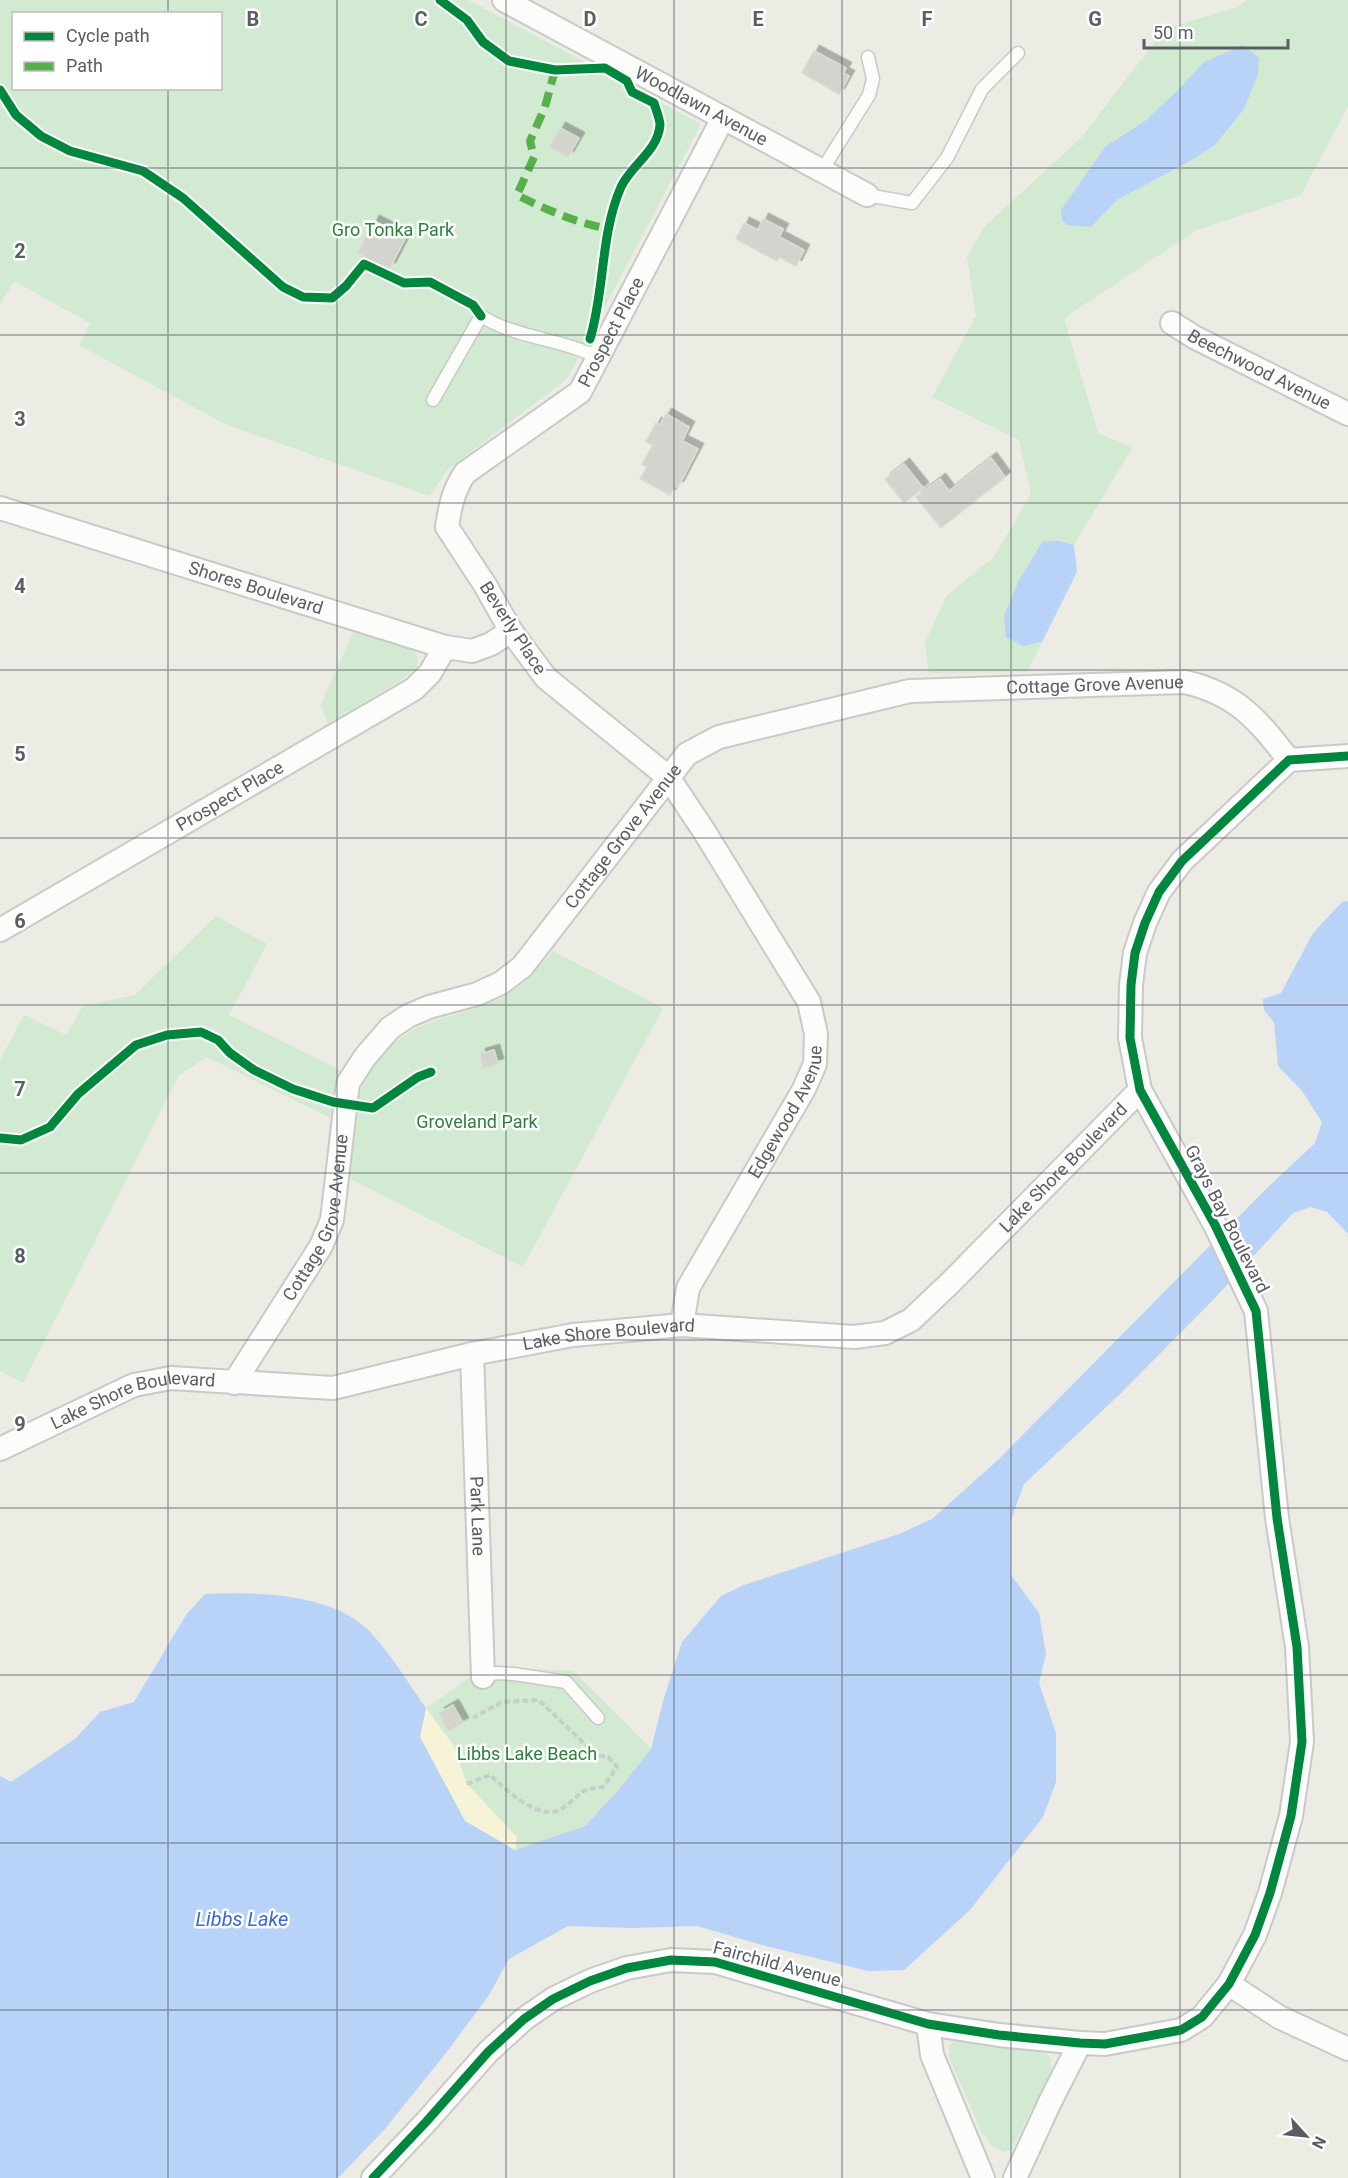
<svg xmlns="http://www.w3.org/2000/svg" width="1348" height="2178" font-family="Roboto,sans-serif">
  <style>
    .green { fill: #d1ead1; fill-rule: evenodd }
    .sand { fill: #f6f3d7 }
    .water { fill: #b8d3f7 }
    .building { fill: #d4d4cf; stroke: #dbdad4; stroke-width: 1.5; filter: url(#shadow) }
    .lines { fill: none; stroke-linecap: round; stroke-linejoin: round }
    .service-casing { stroke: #c9cac8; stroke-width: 15 }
    .minor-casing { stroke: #c9cac8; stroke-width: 26 }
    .path { stroke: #c7cdca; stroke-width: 4; stroke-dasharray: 6 3; stroke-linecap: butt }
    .service { stroke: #fcfcfb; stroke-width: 12 }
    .minor { stroke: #fcfcfb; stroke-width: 22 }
    .quiet { stroke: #58b04a; stroke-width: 8; stroke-dasharray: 15 8; stroke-linecap: butt }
    .cycleway-casing { stroke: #fff; stroke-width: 13 }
    .cycleway { stroke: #00873e; stroke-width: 9 }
    .grid { fill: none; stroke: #5a5d64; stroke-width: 1.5; stroke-opacity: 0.55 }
    .labels { text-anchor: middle; stroke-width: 5; stroke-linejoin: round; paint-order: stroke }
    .street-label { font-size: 18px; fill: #5a5d64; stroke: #fff }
    .park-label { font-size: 18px; fill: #2b823b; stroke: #fff }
    .water-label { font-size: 20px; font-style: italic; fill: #376bcf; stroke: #fff }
    .grid-label { font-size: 20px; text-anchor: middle; font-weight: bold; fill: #5a5d64; stroke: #fff; stroke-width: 5; stroke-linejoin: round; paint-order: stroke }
  </style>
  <defs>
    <filter id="shadow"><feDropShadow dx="5.5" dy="-5.5" stdDeviation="0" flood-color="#0004"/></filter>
  </defs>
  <rect width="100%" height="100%" fill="#ecebe4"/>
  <path class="green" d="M0,0h468l233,124 -134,255 -119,90 -19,27 -204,-72 -146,-79 11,-22 -76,-42 -14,24zM14,14h206v74h-206z
    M1246,0h102v106l-47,89 -104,35 -133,88 34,115 34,15 -58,97 -16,-4 -35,105 19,-4 -15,30 -98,1 -4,-30 22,-48 46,-37 38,-64 -12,-54 -87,-43 44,-81 -9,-60 18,-30 95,-87 85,-110 73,-22zM1175,93l40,52 -25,16 -73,39 -11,-54 39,-25z
    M354,631l59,19 5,7 -1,10 -13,11 -76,46 -7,-20z
    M216,916l51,28 -38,71 111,55 -4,14 -6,34 -123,-61 -28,18 -156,308 -23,-12v-311l24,-45 42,20 17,-29 52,-11z
    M553,951l110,57 -140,259 -174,-89c3,-29 2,-62 13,-90 3,-10 10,-20 16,-28 32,-43 80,-41 125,-63 19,-9 35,-30 50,-46z
    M493,1667l81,4 77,78 -31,39 -35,38 -70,24 -95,-113 6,-29 41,-29z
    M957,2040l88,13 5,3 2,14 -41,80 -7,2 -12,-6 -10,-13 -33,-76v-12z"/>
  <path class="sand" d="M426,1708l27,37 14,39 50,53 -2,13 -50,-29 -45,-84z"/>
  <path class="water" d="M1243,45l16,13 -1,16 -14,35 -29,36 -25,16 -73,39 -26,27 -24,-2 -5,-5 -1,-10 45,-64 39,-25 30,-28 29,-31z
    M1043,541h15l16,4 3,27 -35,70 -19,4 -17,-9 -2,-21 15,-36z
    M1348,901v333l-21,-22 -16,-5 -18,6 -78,85 -95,96 -96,90 -13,36v55l28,38 7,41 -7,29 17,50v49l-13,35 -73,93 -66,60 -36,1 -106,-26 -65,-19 -65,2 -64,-2 -59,33 -20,36 -43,58 -62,77 -46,48h-338v-402l11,6 65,-44 24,-26 34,-10 52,-87 19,-21c53,-2 131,-2 169,42 19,22 35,48 52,72l-6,29 45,84 50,29 70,-24 35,-38 31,-39 13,-51 18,-56 39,-46 23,-11 155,-51 33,-15 67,-60 267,-270 49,-46 7,-21 -20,-31 -24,-25 -4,-44 -10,-12 -1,-11 18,-6 32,-60 29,-31z"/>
  <path class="building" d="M814,51l32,17 -3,5 6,3 -10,18 -37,-21z
    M560,128l19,10 -11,19 -18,-10z
    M763,219l20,10 -4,8 25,13 -8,16 -17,-9 -2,4 -41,-22 8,-16 14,7z
    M374,221l32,16 -16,31 -7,-3 -1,2 -20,-9 2,-3 -6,-3z
    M666,414l23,13 -7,14 16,8 -20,38 -3,-1 -5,9 -30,-16 7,-12 -5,-3 11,-19 -7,-3 10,-19 4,2z
    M991,458l14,19 -64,51 -25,-31 24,-18 9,12z
    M904,464l19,24 -19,15 -19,-24z
    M494,1050l4,14 -15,4 -3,-14z
    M453,1705l10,18 -15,8 -9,-18z"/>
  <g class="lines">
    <g class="service-casing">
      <path id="service" d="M822,170l47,-75 4,-16 -5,-22
        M867,195l45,8 35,-45 35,-69 36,-36
        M433,400l48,-84c37,23 79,22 118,42
        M483,1677l13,-4 18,1 52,8 32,36"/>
    </g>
    <g class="minor-casing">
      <g id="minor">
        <path id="s1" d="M504,0l363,195"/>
        <path id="s2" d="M1172,323l22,14 154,77"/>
        <path id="s3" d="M0,508l445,139 27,4 19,-7 20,-13"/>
        <path id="s4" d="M0,930l414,-241 16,-16 15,-26"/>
        <path id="s5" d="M682,1325l6,-37 116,-199 11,-25 1,-30 -7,-32 -105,-171 -36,-54 -122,-99 -35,-47 -26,-46 -38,-58c3,-20 6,-36 18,-54l115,-81 143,-274"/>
        <path id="s6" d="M472,1354l11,323"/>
        <path id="s7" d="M234,1383l87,-137 11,-26 16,-137 17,-26 25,-29 18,-12 21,-9 48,-13 24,-11 21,-16 165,-213 32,-17 191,-46 275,-9c52,12 73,38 104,78"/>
        <path id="s8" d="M0,1449l134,-64 37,-7 162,10 139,-34 101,-19 109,-10 172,12 31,-4 26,-13 39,-37 190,-193"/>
        <path d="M1229,1984l50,33 69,32"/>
        <path d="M928,2024l4,31 51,123"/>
        <path d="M373,2178l53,-56 62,-70 36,-33 29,-20 37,-18 37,-13 44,-8 44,2 213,62 71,11 81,8 25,1 76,-14 21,-13 27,-33 26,-49 15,-42 21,-77 11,-74 -5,-95 -20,-129 -21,-207 -41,-86 -75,-135 -10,-52 1,-53 4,-32 10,-30 14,-31 23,-31 107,-101 59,-4"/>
        <path d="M1015,2178l35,-76 30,-59"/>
      </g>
    </g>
    <path class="path" d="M467,1784l23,-9c15,14 51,49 73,33 20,-14 14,-19 40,-21l14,-20 -9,-10 -12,-2 -57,-55 -37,2 -29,16"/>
    <use href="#service" class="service"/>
    <use href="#minor" class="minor"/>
    <path class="quiet" d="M555,70l-10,37 -15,34 4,16 -17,38c30,15 59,28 92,34"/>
    <g class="cycleway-casing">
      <path id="cycleway" d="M440,0l27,20 16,22 26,19 46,9 50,-2 22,13 5,11 22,11c2,7 6,16 6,22 -2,26 -29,40 -39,62 -21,48 -16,103 -31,152
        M0,90l16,25 25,21 29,15 73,20 40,27 100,89 20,10 29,1 14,-12 18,-22 40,19 26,-1 43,23 8,11
        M0,1138l21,2 29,-13 28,-33 58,-49 31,-10 34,-3 17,8 12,13 24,17 39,19 40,13 40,6 45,-31 13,-5
        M373,2178l53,-56 62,-70 36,-33 29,-20 37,-18 37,-13 44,-8 44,2 213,62 71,11 81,8 25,1 76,-14 21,-13 27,-33 26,-49 15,-42 21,-77 11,-74 -5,-95 -20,-129 -21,-207 -41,-86 -75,-135 -10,-52 1,-53 4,-32 10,-30 14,-31 23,-31 107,-101 59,-4"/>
    </g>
    <use href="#cycleway" class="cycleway"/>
  </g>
  <path class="grid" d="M168,0v14M337,0v2178M506,0v2178M674,0v2178M842,0v2178M1011,0v2178M1180,0v2178M168,88v2090M0,168h1348M0,335h1348M0,503h1348M0,670h1348M0,838h1348M0,1005h1348M0,1173h1348M0,1340h1348M0,1508h1348M0,1675h1348M0,1843h1348M0,2010h1348"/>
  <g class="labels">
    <g class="street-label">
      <text dy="6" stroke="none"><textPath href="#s1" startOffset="224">Woodlawn Avenue</textPath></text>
      <text dy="6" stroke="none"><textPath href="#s5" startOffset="1227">Prospect Place</textPath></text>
      <text dy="6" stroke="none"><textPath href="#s2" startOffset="99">Beechwood Avenue</textPath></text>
      <text dy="6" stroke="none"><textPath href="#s3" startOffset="268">Shores Boulevard</textPath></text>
      <text transform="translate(513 628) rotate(57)" y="6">Beverly Place</text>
      <text dy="6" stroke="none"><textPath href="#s7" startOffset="1232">Cottage Grove Avenue</textPath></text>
      <text dy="6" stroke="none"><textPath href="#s4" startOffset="266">Prospect Place</textPath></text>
      <text dy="6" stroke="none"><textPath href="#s7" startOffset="710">Cottage Grove Avenue</textPath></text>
      <text dy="6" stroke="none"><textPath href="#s5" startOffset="240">Edgewood Avenue</textPath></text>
      <text dy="6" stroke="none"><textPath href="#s8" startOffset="1152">Lake Shore Boulevard</textPath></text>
      <text dy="6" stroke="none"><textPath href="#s7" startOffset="188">Cottage Grove Avenue</textPath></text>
      <text transform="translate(1227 1219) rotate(63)" y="6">Grays Bay Boulevard</text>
      <text dy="6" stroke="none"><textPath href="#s8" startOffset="630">Lake Shore Boulevard</textPath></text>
      <text dy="6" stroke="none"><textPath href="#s8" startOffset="144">Lake Shore Boulevard</textPath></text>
      <text dy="6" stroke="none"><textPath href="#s6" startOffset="162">Park Lane</textPath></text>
      <text transform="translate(777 1964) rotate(15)" y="6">Fairchild Avenue</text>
    </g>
    <g class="park-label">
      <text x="393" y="236">Gro Tonka Park</text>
      <text x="477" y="1128">Groveland Park</text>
      <text x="527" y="1760">Libbs Lake Beach</text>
    </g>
    <g class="water-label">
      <text x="242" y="1926">Libbs Lake</text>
    </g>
  </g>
  <g class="grid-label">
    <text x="253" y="26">B</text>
    <text x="421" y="26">C</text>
    <text x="590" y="26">D</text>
    <text x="758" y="26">E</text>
    <text x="927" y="26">F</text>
    <text x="1095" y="26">G</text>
    <text x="20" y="258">2</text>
    <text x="20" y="426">3</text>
    <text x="20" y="593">4</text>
    <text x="20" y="761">5</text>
    <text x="20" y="928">6</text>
    <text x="20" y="1096">7</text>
    <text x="20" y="1263">8</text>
    <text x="20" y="1431">9</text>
  </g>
  <rect x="12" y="12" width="210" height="78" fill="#ffffff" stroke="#bdbec1" stroke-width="1.5"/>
  <rect x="24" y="32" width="30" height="9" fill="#00873e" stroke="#bdbec1" stroke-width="1.5"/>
  <text x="66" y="42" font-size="18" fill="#5a5d64">Cycle path</text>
  <rect x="24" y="62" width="30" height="9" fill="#58b04a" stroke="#bdbec1" stroke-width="1.5"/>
  <text x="66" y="72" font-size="18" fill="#5a5d64">Path</text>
  <g transform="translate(1306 2136) rotate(117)" stroke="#ffffff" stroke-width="4.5" paint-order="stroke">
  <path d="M0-4.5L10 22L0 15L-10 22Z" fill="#5a5d64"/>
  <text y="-9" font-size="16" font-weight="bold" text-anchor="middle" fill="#5a5d64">N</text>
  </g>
  <path d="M1144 39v9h144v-9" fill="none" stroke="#5a5d64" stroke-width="3"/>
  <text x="1153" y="39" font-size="18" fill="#5a5d64" stroke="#ffffff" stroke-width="4.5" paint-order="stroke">50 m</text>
</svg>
